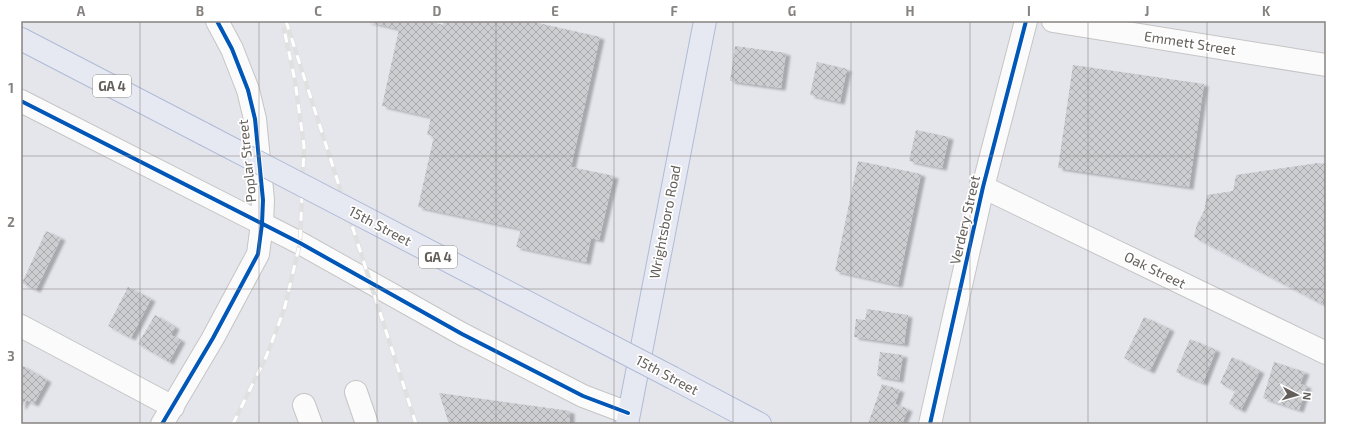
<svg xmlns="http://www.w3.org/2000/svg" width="1347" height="445" font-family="'Exo 2',sans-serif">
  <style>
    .building { fill: url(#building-cross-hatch); filter: url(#shadow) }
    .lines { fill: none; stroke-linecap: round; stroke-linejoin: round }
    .minor-casing { stroke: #c6c5c5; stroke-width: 24 }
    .major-casing { stroke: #b0bbd6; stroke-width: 24 }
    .minor { stroke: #fbfbfc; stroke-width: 22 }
    .major { stroke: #e7e9f2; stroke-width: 22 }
    .rail-casing { stroke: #e0e0e0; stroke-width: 4.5 }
    .rail { stroke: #fff; stroke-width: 3; stroke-dasharray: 9; stroke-linecap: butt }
    .major-bridge-casing { stroke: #b0bbd6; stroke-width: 24; stroke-linecap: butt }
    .major-bridge { stroke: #e7e9f2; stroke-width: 22 }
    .cycleway-casing { stroke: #fff; stroke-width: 6 }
    .cycleway { stroke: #0057b8; stroke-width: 4 }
    .grid { fill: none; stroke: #868280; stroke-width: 1; stroke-opacity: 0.55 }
    .labels { text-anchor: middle; stroke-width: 3.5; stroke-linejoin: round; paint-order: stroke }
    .shield { fill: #fff; stroke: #928f8c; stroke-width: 1 }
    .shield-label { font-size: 13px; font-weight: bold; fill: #645f5a }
    .street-label { font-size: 14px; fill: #645f5a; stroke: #fff }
    .neatline { fill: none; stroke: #868280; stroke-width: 1.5 }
    .grid-label { font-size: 13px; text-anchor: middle; font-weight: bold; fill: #868280 }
  </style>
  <defs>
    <pattern id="building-cross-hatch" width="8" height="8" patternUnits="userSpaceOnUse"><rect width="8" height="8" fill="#cdced2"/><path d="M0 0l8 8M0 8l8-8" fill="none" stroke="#aaaaad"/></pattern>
    <filter id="shadow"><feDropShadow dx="4.5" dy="2.5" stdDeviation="1" flood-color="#0004"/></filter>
  </defs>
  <rect width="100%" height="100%" fill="#e4e6ec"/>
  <path class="building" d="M365,21h63l15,4 1,-4h85l71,16 -29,130 43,9 -15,64 -8,-2 -5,24 -70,-15 5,-18 -103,-22 16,-71 -7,-1 4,-18 -49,-11 17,-77z
    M735,46l51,7 -5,35 -51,-7z
    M817,62l30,7 -7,33 -30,-7z
    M1073,65l131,19 -15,103 -131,-19z
    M916,130l33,7 -7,31 -33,-7z
    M858,161l63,13 -23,111 -63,-14z
    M1318,163l8,1v133l-4,7 -128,-67 3,-13 7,-13 3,-16 26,-4 3,-16z
    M46,231l15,7 -25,52 -14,-7z
    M128,287l23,12 -20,39 -23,-12z
    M867,309l41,6 -4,29 -50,-7 2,-18 9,1z
    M155,315l20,12 -4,8 10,5 -12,22 -31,-18z
    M1144,317l26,12 -20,42 -26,-13z
    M1190,339l26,11 -13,33 -27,-11z
    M880,352l23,3 -4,25 -22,-4z
    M1232,357l28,14 -19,39 -12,-6 6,-13 -15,-8z
    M1274,362l31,10 -5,12 7,2 -8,24 -36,-12z
    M21,365l26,15 -13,24 -8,-4 -5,8z
    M882,384l18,6 -5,14 13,5 -6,15h-34z
    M439,393l131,18v13h-121z"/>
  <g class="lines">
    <g class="minor-casing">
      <path id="minor" d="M1053,21l273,44
        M21,101l279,142 162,91 121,62 45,17
        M983,187l343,166
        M21,326l152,81
        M356,392l11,32
        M304,405l7,19
        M162,424l51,-86 45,-84 4,-30 1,-24 -8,-81 -7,-29 -16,-41 -15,-28
        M930,424l53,-237 43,-166"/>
    </g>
    <g class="major-casing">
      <path id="major" d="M21,39l183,95
        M673,378l87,46
        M627,424l78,-403"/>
    </g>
    <use href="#minor" class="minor"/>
    <use href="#major" class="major"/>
    <g class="rail-casing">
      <path id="rail" d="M286,21l130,403
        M233,424l33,-67 18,-47 16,-67 4,-97 -9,-65 -11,-52"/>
    </g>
    <use href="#rail" class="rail"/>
    <g class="major-bridge-casing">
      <path id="major-bridge" d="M204,134l469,244"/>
    </g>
    <use href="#major-bridge" class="major-bridge"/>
    <g class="cycleway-casing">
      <path id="cycleway" d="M21,101l279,142 162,91 121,62 45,17
        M162,424l51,-86 45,-84 4,-30 1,-24 -8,-81 -7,-29 -16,-41 -15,-28
        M930,424l53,-237 43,-166"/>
    </g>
    <use href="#cycleway" class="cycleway"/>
  </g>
  <path class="grid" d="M140,21v403M259,21v403M377,21v403M496,21v403M614,21v403M733,21v403M851,21v403M970,21v403M1088,21v403M1207,21v403M21,156h1305M21,289h1305"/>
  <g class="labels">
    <g class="shield">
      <rect x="93" y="75" width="38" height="22" rx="3"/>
      <rect x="419" y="246" width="38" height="22" rx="3"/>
    </g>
    <g class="shield-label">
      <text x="112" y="91">GA 4</text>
      <text x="438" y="262">GA 4</text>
    </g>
    <g class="street-label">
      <text transform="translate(1190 43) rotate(9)" y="5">Emmett Street</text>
      <text transform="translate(247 161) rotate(-96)" y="5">Poplar Street</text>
      <text transform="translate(965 220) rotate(-77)" y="5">Verdery Street</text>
      <text transform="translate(665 222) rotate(-79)" y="5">Wrightsboro Road</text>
      <text transform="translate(380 226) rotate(28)" y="5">15th Street</text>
      <text transform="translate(1155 270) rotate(26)" y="5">Oak Street</text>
      <text transform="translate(667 375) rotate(28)" y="5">15th Street</text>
    </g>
  </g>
  <rect width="1347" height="445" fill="none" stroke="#ffffff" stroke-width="44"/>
  <g transform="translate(1297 395) rotate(96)" stroke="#ffffff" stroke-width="3" paint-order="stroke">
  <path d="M0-3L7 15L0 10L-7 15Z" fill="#645f5a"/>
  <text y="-6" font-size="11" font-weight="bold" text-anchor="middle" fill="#645f5a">N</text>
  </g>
  <rect x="22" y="22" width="1303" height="401" class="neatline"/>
  <g class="grid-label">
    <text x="81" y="16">A</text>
    <text x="200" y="16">B</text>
    <text x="318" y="16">C</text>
    <text x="437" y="16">D</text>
    <text x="555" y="16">E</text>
    <text x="674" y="16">F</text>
    <text x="792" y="16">G</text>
    <text x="910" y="16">H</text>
    <text x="1029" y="16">I</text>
    <text x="1147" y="16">J</text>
    <text x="1266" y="16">K</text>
    <text x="11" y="93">1</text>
    <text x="11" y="227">2</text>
    <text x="11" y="361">3</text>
  </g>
</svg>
